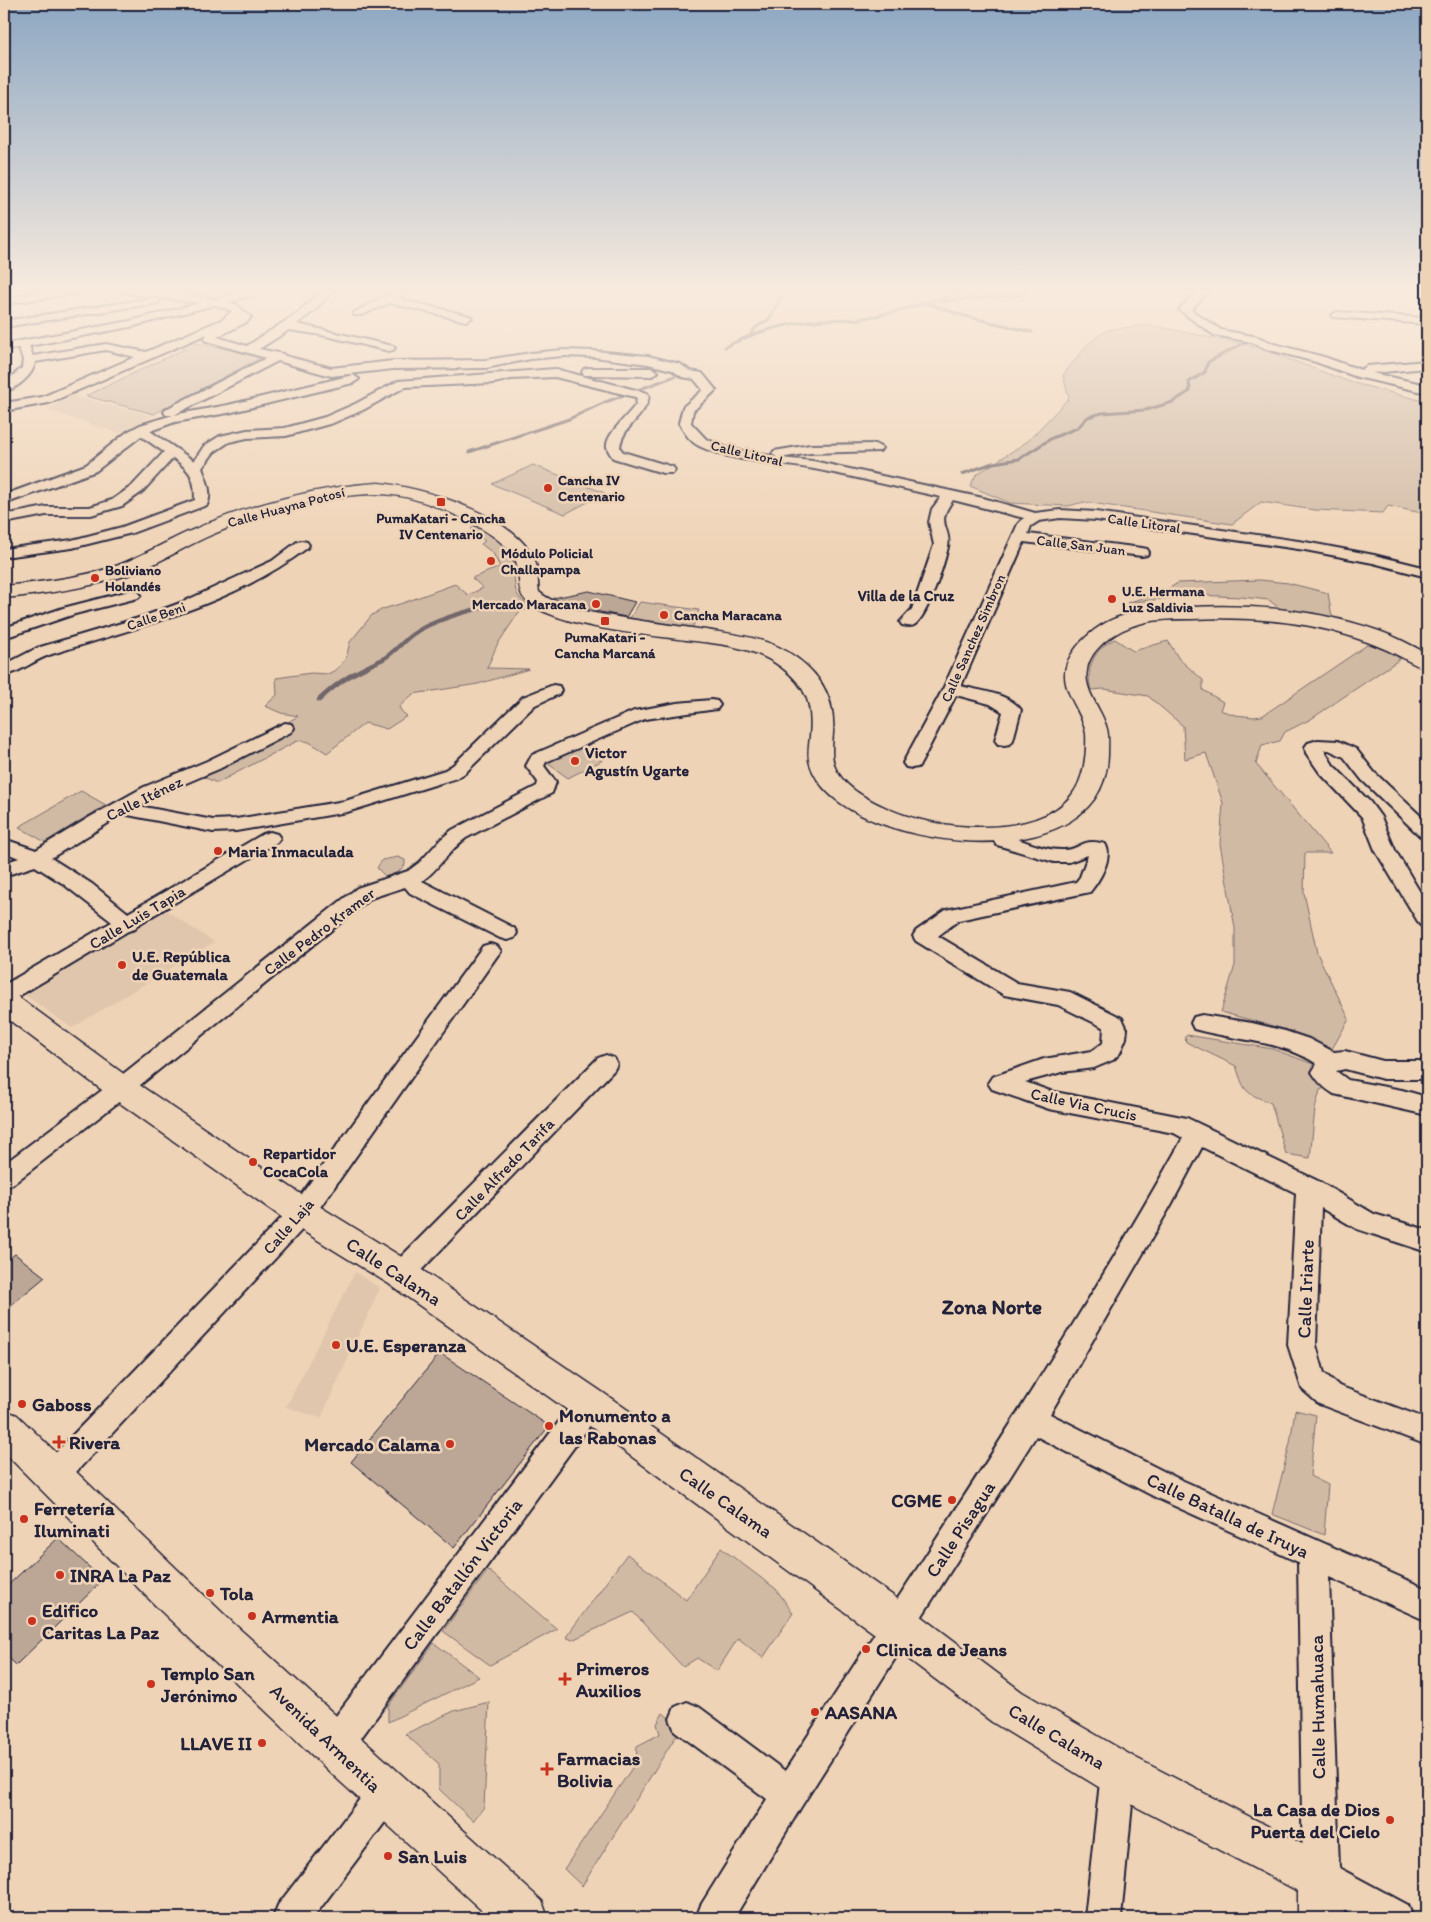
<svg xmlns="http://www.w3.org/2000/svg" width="1431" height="1922" font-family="Itim,sans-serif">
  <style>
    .built { fill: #e0c6ad }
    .green { fill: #d1baa4; stroke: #7a6e70 }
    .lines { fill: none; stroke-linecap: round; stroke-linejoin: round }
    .stream-far1 { stroke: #71666a; stroke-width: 3 }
    .stream { stroke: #71666a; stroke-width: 4.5 }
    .building { fill: #bca797; stroke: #22223b }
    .street-casing { stroke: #22223b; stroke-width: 4 }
    .secondary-casing { stroke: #22223b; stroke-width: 3 }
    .primary-casing { stroke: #22223b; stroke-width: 3 }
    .highway-casing { stroke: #22223b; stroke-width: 3 }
    .street { fill: #efd3b6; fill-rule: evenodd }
    .secondary { fill: #efd3b6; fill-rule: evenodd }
    .primary { fill: #efd3b6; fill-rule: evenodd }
    .highway { fill: #efd3b6; fill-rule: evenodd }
    .poi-dot { fill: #c8321e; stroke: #efd3b6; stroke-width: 2 }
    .labels { text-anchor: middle; stroke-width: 5; stroke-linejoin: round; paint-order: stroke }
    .far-street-label { font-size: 14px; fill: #22223b; stroke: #efd3b6 }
    .far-poi-label { font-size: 14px; font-weight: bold; fill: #22223b; stroke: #efd3b6; text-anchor: start }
    .far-neighbourhood-label { font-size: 15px; font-weight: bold; fill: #22223b; stroke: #efd3b6 }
    .poi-label { font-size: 16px; font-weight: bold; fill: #22223b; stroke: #efd3b6; text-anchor: start }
    .street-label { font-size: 16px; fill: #22223b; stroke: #efd3b6 }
    .near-street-label { font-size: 19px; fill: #22223b; stroke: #efd3b6 }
    .near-poi-label { font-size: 19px; font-weight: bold; fill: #22223b; stroke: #efd3b6; text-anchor: start }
    .near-neighbourhood-label { font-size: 21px; font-weight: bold; fill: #22223b; stroke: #efd3b6 }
  </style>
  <rect width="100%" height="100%" fill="#efd3b6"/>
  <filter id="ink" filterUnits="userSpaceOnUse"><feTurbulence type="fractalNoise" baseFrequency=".02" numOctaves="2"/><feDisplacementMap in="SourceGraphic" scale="10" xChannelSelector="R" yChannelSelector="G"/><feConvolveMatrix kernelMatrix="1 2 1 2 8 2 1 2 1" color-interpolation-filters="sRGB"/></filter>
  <g filter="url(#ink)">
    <path class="built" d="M71,395l82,21 -34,17 -73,-23z
      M164,909l50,33 -142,86 -47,-33 3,-8z
      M355,1272l25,16 -59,130 -35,-11z"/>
    <path class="green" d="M1150,325l106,22 94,35 77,20v112l-39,-8 -5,7 -68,-3 -54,-8 -29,22 -148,-22 -16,4 -58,-3 -40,-17 6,-11 52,-34 41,-43 -6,-23 26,-32 18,-13z
      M197,343l64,14 -107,57 -68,-18z
      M533,465l72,28 -40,21 -73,-30z
      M476,526c11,6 25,12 32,23 10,16 4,28 8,42 2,7 9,12 15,17l-12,4 -22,33 -10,23 42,1 -51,15 -65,10 -14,13 3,5 5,4 -20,13 -22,-6 -38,30 -18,-11 -10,-2 -82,43 -13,-6 -40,9 79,-36 55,-34 -17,-3 -16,-7 12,-11 -1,-17 35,-5 17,1 9,-5 9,-11 4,-16 22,-27 11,-6 20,-6 52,-19 13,11 15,-7 -11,-10 28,-11 -7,-14 -12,-9 4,-3 -14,-12z
      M1260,580l28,3 40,10 4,24 -53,-9 -10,-8 -28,-3 -45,-2 -69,8 39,-13 12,-7z
      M640,602l59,8 -7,19 -63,-9z
      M1115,639l18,12 35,-10 11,18 24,21v10l20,12 -3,8 15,5 19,2 8,-1 108,-73 18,6 12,10 -89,60 -26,13 -5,9 -18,4 -6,19 75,89h-26l-1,40 13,60 32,66 -17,30 -45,-19 -66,-18 14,-47v-37l-15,-84 3,-41 -17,-50 -21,6 -2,-33 -35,-30 -44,-7 -13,1c-6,-21 3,-42 24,-51z
      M582,745l21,15 -35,18 -21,-15z
      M81,791l25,14 -61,37 -26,-15z
      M398,857l7,3v5l-7,7 -12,5 -9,-9 5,-8z
      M1187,1035l86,14 40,15 12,24 -5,2 -5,19 -5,49 -24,-4 -15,-51c-27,-11 -26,-10 -35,-37l-50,-24 -1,-5z
      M1295,1410l21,5 -6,61 18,9 -4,50 -52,-21 18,-71z
      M721,1548l55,41 17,24 -30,45 -25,-20 -21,33 -20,-13 -14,9 -50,-55 -61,28 -6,-3 61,-83 59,46z
      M488,1570l69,59 -67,36 -47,-34z
      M434,1643l45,34 -91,45v-16z
      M489,1702l-5,105 -11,14 -34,-32v-25l-34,-30 49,-23z
      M663,1713l18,15 -99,158 -18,-17 72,-107 1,-16 23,-12 -3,-10z"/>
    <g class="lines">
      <path class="stream-far1" d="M940,301l80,-6 6,-5
        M924,302l37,13 71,17
        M751,334l4,-6 14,-9 16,-29
        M725,347c32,-16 64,-25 99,-27 12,-1 24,0 35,-1 37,-6 73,-18 108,-29
        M469,452l100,-33 34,-16 72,-27
        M962,474l31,-11 26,-4 33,-21 25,-10 11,-11 14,-4 44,-3 27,-8 17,-11 -1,-9 16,-10 3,-10 36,-19"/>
      <path class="stream" d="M319,700c23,-22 37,-28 64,-41 11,-6 20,-18 30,-25 22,-16 61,-24 87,-31"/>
    </g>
    <path class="building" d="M589,591l21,5 25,6 -9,15 -46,-9 -27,-10z
      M15,1254l30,23 -41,34v-48z
      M440,1353l109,73 -95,122 -103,-86z
      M58,1538l45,42 -87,85 -12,-12v-64z"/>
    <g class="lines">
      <g class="street-casing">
        <path id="street" d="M56,290h29l-5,3 -76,11v-6z
          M119,290h34l62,9 34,-9h18l-1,2 -38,10 9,3 14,12 -4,5 -30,15 30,9 51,-33 24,-23h11l-18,20 -18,14 96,22 2,2 -2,2 -4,1 -67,-16 -33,-5 -30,19 24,5 2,2 46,12 62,-7 93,-1 45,-7 32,-3 31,1 54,5 32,8 10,7 12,2 14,17 -23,21 -2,12 15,16 24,10 47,8 -5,-3 2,-3 36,-6 65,-1 7,4 -2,3 -70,2 -30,5 33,3 170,37 52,15 25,-3 36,2 209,30 69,13 53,13v9l-54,-14 -68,-13 -209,-30 -36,-2 -21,3 -8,5 -3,8 114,14 5,1 2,3 -2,3 -5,1 -118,-14 -63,144c18,5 48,7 60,24l-8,30 -3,4 -6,1 -6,-1 -3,-4 8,-28 -13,-8 -34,-9 -35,68 -3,4 -6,1 -6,-1 -3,-4 40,-74 75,-165 6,-6 -71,-18c-19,25 -1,27 -5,47 -4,17 -20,70 -34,78 -4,2 -8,1 -12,0l-2,-3 12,-13 22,-64 -5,-23 3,-13 9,-12c-42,-9 -84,-20 -127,-28 -39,-7 -79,-6 -115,-23 -10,-5 -15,-15 -20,-23l4,-16 20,-17 -9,-11 -12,-2 -10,-7 -24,-6 -54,-7 -31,-1 -32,3 -45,9 -93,1 -62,7 -53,-15 -104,54h-8l-2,-3 2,-3 100,-51 -60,-17 -2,-2 3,-5 -158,69 -45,8v-8l38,-6 93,-40 -29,-7 -71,12c-2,14 -18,26 -31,30v-9l18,-15 1,-8 -4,-12 -15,2v-6l126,-23 70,-18 -76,-10zM215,305l17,6 -9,8 -77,33 -40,-8 -73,12 -4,-10 101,-19z
          M1198,290h11l-18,20 30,20 37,7 16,7 50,13 37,13 6,-4 60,-5v7l-55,5 55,12v8l-70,-16 -41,-15 -50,-13 -15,-7 -37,-7 -35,-25z
          M399,292l5,3 -5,4 71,17 2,2 -6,3 -76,-18 -28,12h-8l-1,-2 30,-16z
          M154,298l4,1 1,2 -1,2 -154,24v-6z
          M1337,312l90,6v6l-94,-7 -1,-2z
          M588,368h64l6,4 -6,4 -68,-1 -2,-3 2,-3z
          M555,369l92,24 2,3c-3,21 -28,31 -29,52l3,4 50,15 2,3 -2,3h-10l-50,-15c-2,-3 -5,-7 -6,-11 -2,-12 22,-32 29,-43l1,-6 -2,-1 -80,-20 -44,2 -17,4 -89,4 -42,23 -30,13 -47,13 -39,2 -18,4 -15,10 -12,16c4,11 11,25 5,37l-75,28 -60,15 -68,9v-8l68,-9 50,-13 73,-27c0,-23 -4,-29 -22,-42l-31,34 -20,14 -31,9h-45l-42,8v-8l42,-8h44l22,-7 20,-14 32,-34 -23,-16 -45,35 -92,33v-9l82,-30 41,-33 13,-7 33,-10 55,-10 125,-30 6,4 -6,4 -125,30 -53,9 -25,9 44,30 10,-15 16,-10 27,-6 38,-2 40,-11 30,-13 43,-23z
          M302,541l5,1 2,3 -2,3c-73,56 -169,79 -255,106 -17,5 -31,18 -48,22v-11l33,-17 105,-31 41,-15 89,-41 25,-19z
          M133,590l5,2 3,3 -3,3 -63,16 -71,24v-10l59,-20z
          M553,685l6,1 2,4 -2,4 -24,11 -70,68 -8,5 -110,34 -111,19 -23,1 -90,-18 -72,44 41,26 36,29 135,-79 7,-2 7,2 3,4 -3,4 -140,83 -2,4 -7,2 -116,69 -8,3v-18l108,-63 -50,-39 -27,-17 -31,10v-13l15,-5 -15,-6v-13l32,11 54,-33 54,-30 63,-26 78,-38 6,1 3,4 -3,4 -72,37 -61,26 -19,11 74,14 23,-1 109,-18 100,-31 8,-5 70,-68z
          M711,700l6,1 3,4 -3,4 -72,10 -99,43 -2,4 12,16 -4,11 -86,45c-17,12 -27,31 -44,43l92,47 3,5 -3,5 -7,2 -7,-2 -90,-45 -5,-6 -34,11 -242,196 -116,90 -9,3v-23l109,-82 244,-194 51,-17 12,-9 21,-23 11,-9 85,-44 1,-4 -12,-16 6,-11 102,-44 43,-8z
          M1318,740l20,1 18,8 18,23 53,50v16l-7,-2 -58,-56 -18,-23 -15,-7h-5l9,15 37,37 11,15 14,33 32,54v23l-7,-2 -45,-75 -13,-33 -42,-44 -14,-20 -1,-6 3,-4z
          M1000,830l7,2 4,5c17,5 35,14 53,13 17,0 17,-13 41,-6 9,13 -6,37 -15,48l-131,28 -21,16 79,47 53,9 52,26 5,11 -1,9 -6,15 -7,7 -19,8 -32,4 -37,10 25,9 137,27 131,63 56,33 53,16v22l-70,-23 -36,-21 -5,137 8,28 15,13 88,33v26l-108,-41 -17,-15 -14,-44 8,-152 -94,-46 -31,58 -121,209 127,64 250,111v32l-98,-44 10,291 69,37 5,13h-54l-51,-27 -5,-13 -5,-316 -141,-64 -121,-62 -235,371 -67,111h-38l5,-13 66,-106 -92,-68 -5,-12 5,-12 12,-5 12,5 86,64c136,-209 276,-416 398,-633l-9,-5 -125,-24 -57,-20 -4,-6 4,-6 52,-18 48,-8 11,-8 1,-15 -5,-3 -41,-20 -54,-10 -88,-54 -3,-5 3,-5 30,-21 130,-28 4,-5 8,-22 -19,7h-15l-57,-17 -7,-9 3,-4z
          M490,944l7,2 4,5 -4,5 -186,264 -247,265 -10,4 -10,-4 -5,-10 5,-10 249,-259 190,-260z
          M1202,1015l50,8 33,8 24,8 25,13 11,-1 38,10h44v18h-44l-38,-10 -9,2 12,9 54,10 25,7v18l-93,-21c-10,-6 -16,-12 -22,-22l5,-8c-38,-25 -81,-23 -123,-35l-3,-6 3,-6z
          M606,1055l8,3 3,6 -3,6 -204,212 -9,3 -9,-3 -4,-8 4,-8 206,-208z
          M589,1391l10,4 4,9 -4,9 -252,344 -12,5 -12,-5 -5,-12 5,-12 256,-338z
          M1118,1756l12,5 5,12 -14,145h-36l16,-145 5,-12z
          M385,1777l12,5 5,12 -5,12 -84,112h-40l5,-13 95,-123z"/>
      </g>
      <g class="secondary-casing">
        <path id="secondary" d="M4,991l10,3 118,86 182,123 99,61 189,128 310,217 110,83 112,65 203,105 7,16v40h-46v-27l-196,-102 -110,-67 -110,-83 -306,-223 -187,-132 -99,-61 -180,-127 -106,-80z"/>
      </g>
      <g class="primary-casing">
        <path id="primary" d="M4,1410l13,5 216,208 309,278 6,17h-58l-157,-143 -172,-164 -157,-159z"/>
      </g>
      <g class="highway-casing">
        <path id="highway" d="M378,483c45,4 138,33 157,78 4,10 2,21 4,31 19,15 43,19 67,23 33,6 66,10 100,15 26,4 56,7 80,21 31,18 50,45 47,82 -1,14 -3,28 5,40 11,18 35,29 53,37 46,20 144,30 180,-14 13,-16 16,-42 15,-62 -3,-25 -30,-46 -18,-73 9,-19 28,-35 48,-43 24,-9 50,-10 76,-11 63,-3 127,3 187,24 17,6 33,14 48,23v15c-14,-4 -26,-13 -40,-19 -25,-11 -51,-19 -77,-24 -39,-7 -78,-9 -117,-7 -18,0 -37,0 -54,5 -20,5 -49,23 -52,46 -4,21 15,39 20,59 2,8 1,18 1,27 -3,74 -84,89 -144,85 -48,-3 -138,-24 -154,-77 -3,-9 -1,-18 0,-27 3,-32 -3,-51 -29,-70 -28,-21 -62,-23 -95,-27 -45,-6 -99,-10 -141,-28 -41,-17 -16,-32 -33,-58 -18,-26 -88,-56 -119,-59 -54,-6 -135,19 -184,41 -27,12 -53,29 -81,39 -40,13 -83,19 -124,23v-12c37,-4 76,-8 112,-20 27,-10 52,-26 79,-37 53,-24 125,-43 183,-46z"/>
      </g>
      <use href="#street" class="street"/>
      <use href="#secondary" class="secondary"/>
      <use href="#primary" class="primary"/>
      <use href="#highway" class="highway"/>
    </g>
  </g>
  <linearGradient id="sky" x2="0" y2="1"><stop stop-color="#8da7c2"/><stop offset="0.52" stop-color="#f8ebde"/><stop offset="1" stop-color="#f8ebde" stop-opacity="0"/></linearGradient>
  <rect width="1431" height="559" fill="url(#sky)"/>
  <g class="poi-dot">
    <circle cx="548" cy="488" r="5"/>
    <rect x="436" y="497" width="10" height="10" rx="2.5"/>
    <circle cx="491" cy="561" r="5"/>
    <circle cx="95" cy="578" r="5"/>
    <circle cx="1112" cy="599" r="5"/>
    <circle cx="596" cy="604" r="5"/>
    <circle cx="664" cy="615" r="5"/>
    <rect x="600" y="616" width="10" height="10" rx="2.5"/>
    <circle cx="575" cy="761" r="5"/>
    <circle cx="218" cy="851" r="5"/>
    <circle cx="122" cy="965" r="5"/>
    <circle cx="253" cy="1162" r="5"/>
    <circle cx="336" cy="1345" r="5"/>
    <circle cx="22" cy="1404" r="5"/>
    <circle cx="549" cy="1426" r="5"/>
    <path d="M56.5 1434.5h5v5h5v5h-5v5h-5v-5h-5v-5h5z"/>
    <circle cx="450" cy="1444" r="5"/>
    <circle cx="952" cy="1500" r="5"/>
    <circle cx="24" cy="1519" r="5"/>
    <circle cx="60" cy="1575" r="5"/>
    <circle cx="210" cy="1593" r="5"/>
    <circle cx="252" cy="1616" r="5"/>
    <circle cx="32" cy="1621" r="5"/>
    <circle cx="866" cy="1649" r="5"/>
    <path d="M562.5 1671.5h5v5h5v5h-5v5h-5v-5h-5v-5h5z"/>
    <circle cx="151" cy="1684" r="5"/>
    <circle cx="815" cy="1712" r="5"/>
    <circle cx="262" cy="1743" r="5"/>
    <path d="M544.5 1761.5h5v5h5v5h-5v5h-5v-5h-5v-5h5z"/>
    <circle cx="1390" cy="1820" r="5"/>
    <circle cx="388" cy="1856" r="5"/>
  </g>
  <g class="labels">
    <g class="far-street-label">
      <text transform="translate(747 453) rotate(13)" y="5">Calle Litoral</text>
      <text transform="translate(286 507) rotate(-15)" y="5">Calle Huayna Potosí</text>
      <text transform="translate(1144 523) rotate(8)" y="5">Calle Litoral</text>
      <text transform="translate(1081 545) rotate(7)" y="5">Calle San Juan</text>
      <text transform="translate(156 616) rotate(-19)" y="5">Calle Beni</text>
      <text transform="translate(973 638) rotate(-66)" y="5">Calle Sanchez Simbron</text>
    </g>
    <g class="far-poi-label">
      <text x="558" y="485">Cancha IV<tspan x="558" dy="16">Centenario</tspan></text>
      <text x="441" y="523" text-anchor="middle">PumaKatari - Cancha<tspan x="441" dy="16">IV Centenario</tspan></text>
      <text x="501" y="558">Módulo Policial<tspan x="501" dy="16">Challapampa</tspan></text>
      <text x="105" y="575">Boliviano<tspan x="105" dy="16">Holandés</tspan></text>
      <text x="1122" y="596">U.E. Hermana<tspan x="1122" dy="16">Luz Saldivia</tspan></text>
      <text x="586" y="609" text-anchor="end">Mercado Maracana</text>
      <text x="674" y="620">Cancha Maracana</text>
      <text x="605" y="642" text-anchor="middle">PumaKatari -<tspan x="605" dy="16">Cancha Marcaná</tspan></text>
    </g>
    <g class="far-neighbourhood-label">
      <text x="906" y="601">Villa de la Cruz</text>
    </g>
    <g class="poi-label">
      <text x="585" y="758">Victor<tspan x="585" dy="18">Agustín Ugarte</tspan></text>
      <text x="228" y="857">Maria Inmaculada</text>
      <text x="132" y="962">U.E. República<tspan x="132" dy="18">de Guatemala</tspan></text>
      <text x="263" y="1159">Repartidor<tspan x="263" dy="18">CocaCola</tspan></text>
    </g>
    <g class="street-label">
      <text transform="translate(144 798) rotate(-26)" y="6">Calle Iténez</text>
      <text transform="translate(137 917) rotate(-31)" y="6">Calle Luis Tapia</text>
      <text transform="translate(319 931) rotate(-37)" y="6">Calle Pedro Kramer</text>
      <text transform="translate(1084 1104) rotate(12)" y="6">Calle Via Crucis</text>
      <text transform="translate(504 1169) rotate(-46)" y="6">Calle Alfredo Tarifa</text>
      <text transform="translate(288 1226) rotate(-49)" y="6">Calle Laja</text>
    </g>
    <g class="near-street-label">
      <text transform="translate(394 1271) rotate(33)" y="7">Calle Calama</text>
      <text transform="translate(1305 1289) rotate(-88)" y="7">Calle Iriarte</text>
      <text transform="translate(726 1502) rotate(35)" y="7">Calle Calama</text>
      <text transform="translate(1228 1515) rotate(25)" y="7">Calle Batalla de Iruya</text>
      <text transform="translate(960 1529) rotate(-57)" y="7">Calle Pisagua</text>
      <text transform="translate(462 1574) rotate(-53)" y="7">Calle Batallón Victoria</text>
      <text transform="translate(1317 1707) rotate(-91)" y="7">Calle Humahuaca</text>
      <text transform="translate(1057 1736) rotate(31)" y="7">Calle Calama</text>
      <text transform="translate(326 1738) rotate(44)" y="7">Avenida Armentia</text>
    </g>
    <g class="near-poi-label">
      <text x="346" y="1352">U.E. Esperanza</text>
      <text x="32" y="1411">Gaboss</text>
      <text x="559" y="1422">Monumento a<tspan x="559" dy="22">las Rabonas</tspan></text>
      <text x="69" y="1449">Rivera</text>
      <text x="440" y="1451" text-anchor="end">Mercado Calama</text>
      <text x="942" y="1507" text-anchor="end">CGME</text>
      <text x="34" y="1515">Ferretería<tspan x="34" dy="22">Iluminati</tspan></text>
      <text x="70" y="1582">INRA La Paz</text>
      <text x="220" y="1600">Tola</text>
      <text x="42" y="1617">Edifico<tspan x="42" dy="22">Caritas La Paz</tspan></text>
      <text x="262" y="1623">Armentia</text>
      <text x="876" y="1656">Clinica de Jeans</text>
      <text x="576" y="1675">Primeros<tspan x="576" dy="22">Auxilios</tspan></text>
      <text x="161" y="1680">Templo San<tspan x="161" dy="22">Jerónimo</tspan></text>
      <text x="825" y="1719">AASANA</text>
      <text x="252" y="1750" text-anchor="end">LLAVE II</text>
      <text x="557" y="1765">Farmacias<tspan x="557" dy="22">Bolivia</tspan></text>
      <text x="1380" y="1816" text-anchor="end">La Casa de Dios<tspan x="1380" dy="22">Puerta del Cielo</tspan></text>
      <text x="398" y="1863">San Luis</text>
    </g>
    <g class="near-neighbourhood-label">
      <text x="992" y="1314">Zona Norte</text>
    </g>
  </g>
  <rect width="1431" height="1922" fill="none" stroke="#efd3b6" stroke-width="20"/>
  <rect x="10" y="10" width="1411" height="1902" fill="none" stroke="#22223b" stroke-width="2" filter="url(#ink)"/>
</svg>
